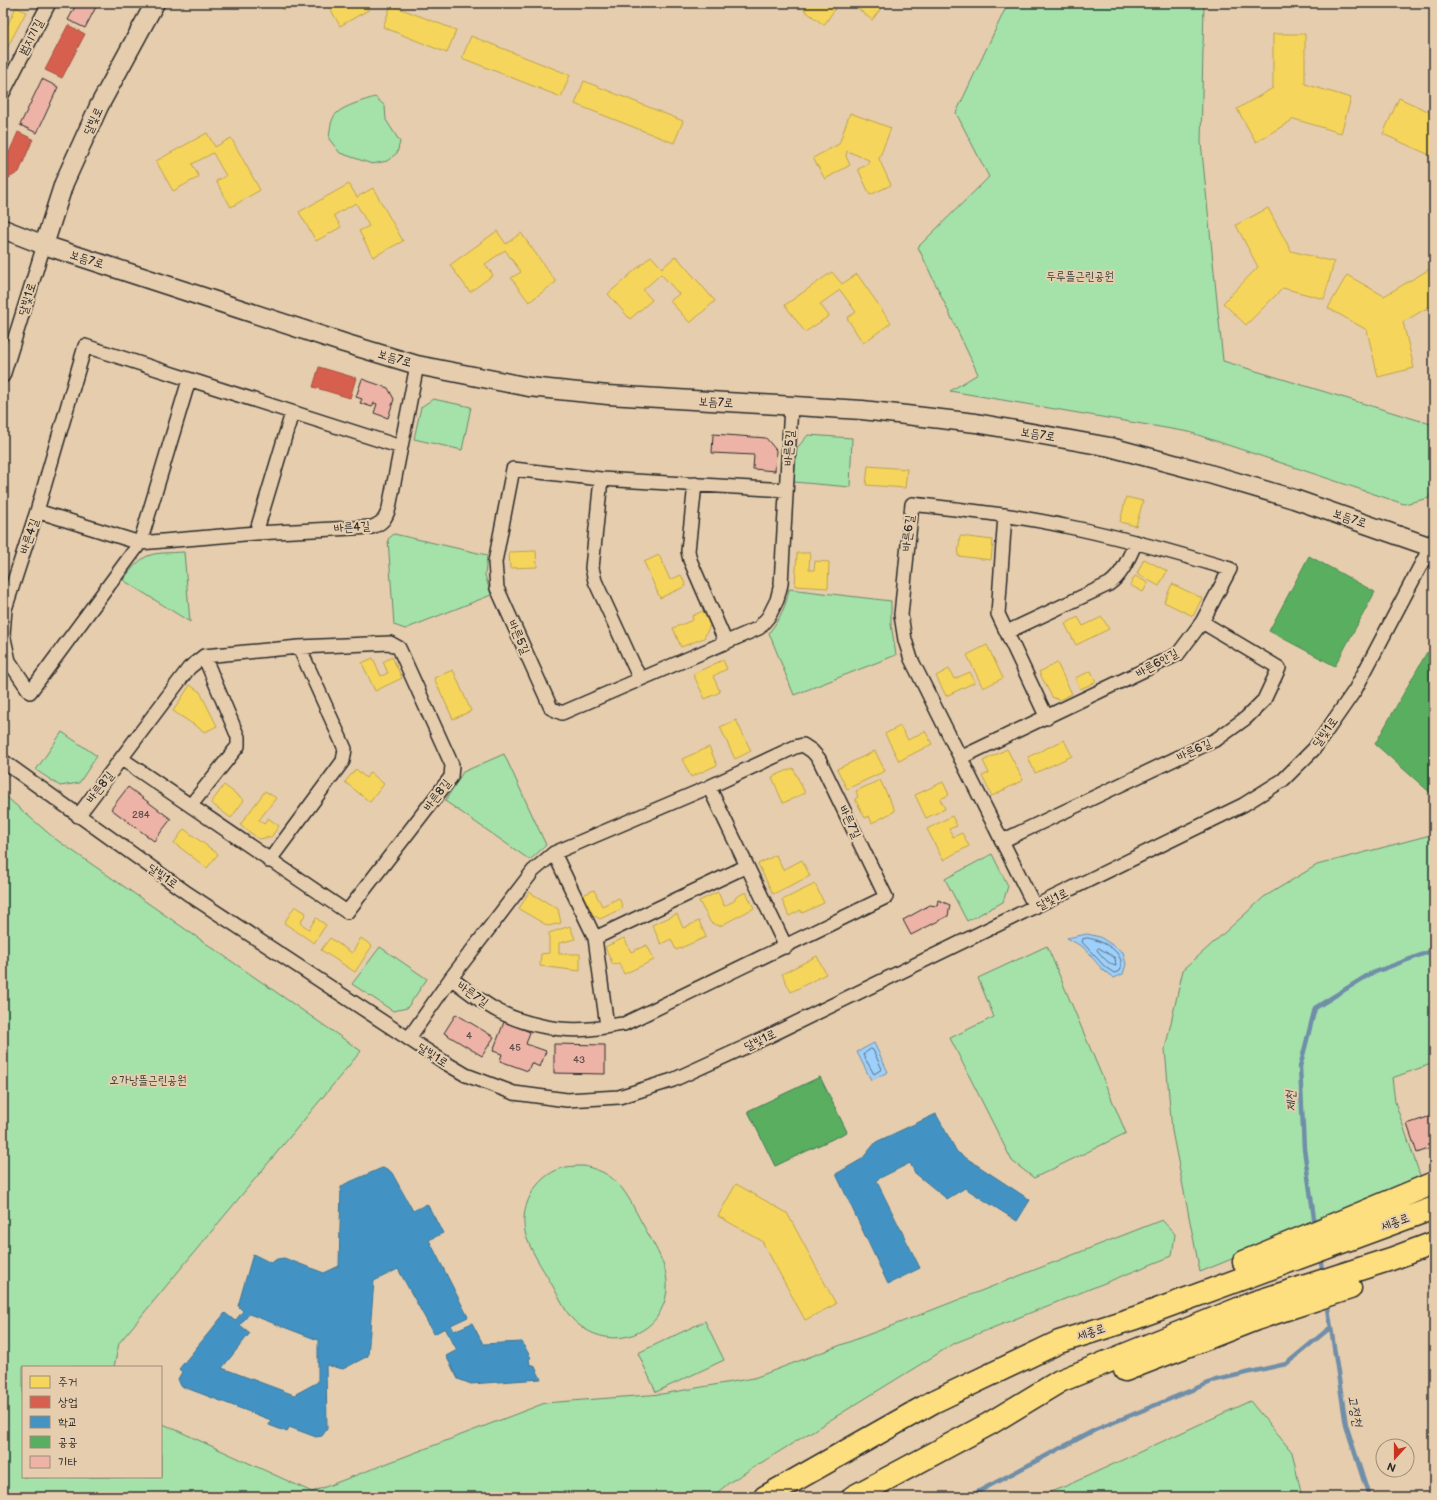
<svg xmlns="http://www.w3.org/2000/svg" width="1437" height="1500" font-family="'Balsamiq Sans','Poor Story',sans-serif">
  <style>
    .green { fill: #a4e2aa; stroke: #68866a }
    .water { fill: #9dd0fb; stroke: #6f8ea8 }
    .homes { fill: #f6d55c; stroke: #b9a24d }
    .shops { fill: #d6604d; stroke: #a35043 }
    .schools { fill: #4393c3; stroke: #3c7495; fill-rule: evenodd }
    .public { fill: #5aae61; stroke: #4c8751 }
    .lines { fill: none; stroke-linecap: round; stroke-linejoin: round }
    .shore { stroke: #596d7e; stroke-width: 1 }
    .stream { stroke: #6f8ea8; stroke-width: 4.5 }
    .building { fill: #edb3a6; stroke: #2b2b2b }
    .street-casing { stroke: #2b2b2b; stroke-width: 16 }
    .secondary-casing { stroke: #2b2b2b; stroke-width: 21 }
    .highway-casing { stroke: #2b2b2b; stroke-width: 25 }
    .street { stroke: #e6cdae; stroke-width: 13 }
    .secondary { stroke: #e6cdae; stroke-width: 18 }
    .highway { stroke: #fedf80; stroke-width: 22 }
    .labels { text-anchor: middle; stroke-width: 4; stroke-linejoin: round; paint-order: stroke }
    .number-label { font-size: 10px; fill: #5c4d4a }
    .street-label { font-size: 12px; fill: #2b2b2b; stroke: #e6cdae }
    .park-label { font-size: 12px; fill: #373d38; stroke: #e6cdae }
    .water-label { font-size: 13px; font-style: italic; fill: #363c40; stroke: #e6cdae }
  </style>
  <rect width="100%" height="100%" fill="#e6cdae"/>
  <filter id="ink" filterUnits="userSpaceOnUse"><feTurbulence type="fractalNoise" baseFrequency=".025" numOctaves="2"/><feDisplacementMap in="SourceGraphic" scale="8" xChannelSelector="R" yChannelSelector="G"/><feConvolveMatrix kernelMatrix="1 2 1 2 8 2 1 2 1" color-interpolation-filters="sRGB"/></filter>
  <g filter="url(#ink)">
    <path class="green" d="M1008,3h196l-3,139 22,219 211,64v60l-5,13 -25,6 -215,-72 -239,-41 28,-17 -60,-127 71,-70 -33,-64z
      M375,97l10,9 1,14 14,22 -3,11 -10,8 -15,3 -32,-11 -11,-14c1,-8 1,-20 8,-26 7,-7 28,-13 38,-16z
      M433,399l38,8 -9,43 -48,-11 7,-32z
      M808,435l44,3 -2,49 -56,-5 3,-34z
      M394,534l93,21 -2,20 6,20 -86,34 -11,-4 -6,-86z
      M184,552l6,70 -67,-42c23,-30 26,-26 61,-28z
      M789,589l102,12v23l5,31 -102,40 -25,-62c11,-15 17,-26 20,-44z
      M62,732l35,24 -18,27 -19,3 -24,-16z
      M504,754l42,91 -16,15 -85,-59 18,-29z
      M3,794l51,44 307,213 -242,292 -5,24h-91v110h138v-54l151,69 233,-89 117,-9 92,-16 145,-55 263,-103 13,14 -3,22 -217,87 -225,139 -18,15h-709z
      M1434,834v229l-42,15 3,24 27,79 -222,91 -28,-141 -7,-82 18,-79 81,-73 53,-32z
      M992,854l16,32 -5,16 -36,19 -22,-42z
      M1047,946l79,187 -92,45 -22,-17 -62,-123 44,-21 -16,-39z
      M380,947l47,32 -20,29 -14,3 -41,-27z
      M584,1166c12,3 24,7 32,16 12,11 18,27 26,41 17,31 38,59 15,94 -7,10 -20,18 -33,20 -16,3 -32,-2 -45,-12 -13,-9 -20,-29 -28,-42 -9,-16 -22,-34 -26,-51 -6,-28 13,-59 41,-65 6,-1 13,-1 18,-1z
      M705,1321l19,39 -68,32 -18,-39z
      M1250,1401l42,51 10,45h-265l29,-11z"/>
    <path class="water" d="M1087,934l13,3 23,15 3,12 -3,10 -9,4 -11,-8 -20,-23 -16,-9z
      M874,1043l14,29 -17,8 -14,-28z"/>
    <path class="homes" d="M279,3h16l-12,7z
      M327,3h39l4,6 -30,17z
      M809,3h30l-15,22 -20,-15z
      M851,3h34l-13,17z
      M1430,3h4v5l-5,-2z
      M391,5l65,25 -9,23 -64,-26z
      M16,7l10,5 -19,36 -4,-2v-22l4,2z
      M1273,34h32v50l46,14 -10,35 -47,-14 -38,23 -19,-33 36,-21z
      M471,36l99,39 -9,22 -99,-39z
      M584,81l99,40 -9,22 -99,-39z
      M1399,98l35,16v43l-51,-23z
      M850,113l41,15 -12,31 12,26 -21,10 -12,-26 9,-4 2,-5 -22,-9 -1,5 4,9 -25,14 -12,-21 26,-14z
      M207,133l8,14 16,-9 29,52 -29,17 -15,-26 10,-5 -13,-23 -21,11 7,13 -26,14 -17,-30z
      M349,184l8,13 16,-9 30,53 -30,16 -14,-26 10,-5 -13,-23 -22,12 7,12 -25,14 -17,-29z
      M1268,208l23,43 43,11 -10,37 -41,-11 -37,37 -23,-22 35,-36 -22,-42z
      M497,231l9,13 15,-11 35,49 -27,20 -18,-24 10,-6 -16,-22 -20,14 8,11 -23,17 -20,-27z
      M651,256l11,12 14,-12 39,45 -25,22 -20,-22 9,-7 -18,-20 -18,16 9,10 -22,19 -22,-25z
      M1430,269l4,7v28l-31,18 11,46 -36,9 -11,-47 -39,-22 19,-33 37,21z
      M832,272l10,12 15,-10 34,49 -28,20 -16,-25 9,-6 -16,-22 -20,14 9,12 -24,16 -20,-27z
      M868,466l39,3 -2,19 -39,-3z
      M1126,497l17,4 -7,25 -16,-4z
      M960,536l33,4 -2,20 -33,-4z
      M536,551l1,16 -27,1 -1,-16z
      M797,553h13l-1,17h5l1,-9 14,1 -1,26 -33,-2z
      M659,555l11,25 11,-5 5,11 -26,12 -16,-36z
      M1144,559l23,12 -8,15 -22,-12z
      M1135,576l13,7 -5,9 -13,-7z
      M1172,584l30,14 -9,18 -29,-14z
      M703,611l7,14 -6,13 -23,9 -8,-19 20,-8 -1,-4z
      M1078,617l5,9 19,-9 7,12 -33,16 -11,-21z
      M987,645l16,33 -20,10 -16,-33z
      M392,657l10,21 -27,13 -13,-28 11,-5 8,18 7,-3 -5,-11z
      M723,660l4,9 -14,7 7,16 -15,7 -12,-25z
      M1057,663l15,31 -13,6 -7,-3 -13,-25z
      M949,669l5,10 16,-7 5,10 -29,14 -10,-20z
      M453,670l18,41 -18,8 -19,-41z
      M1091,671l5,11 -16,7 -5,-11z
      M190,685l10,7 17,34 -12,6 -32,-21z
      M736,720l15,31 -16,8 -15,-32z
      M900,726l8,14 17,-9 7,13 -33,17 -14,-27z
      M1064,740l8,16 -37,17 -7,-16z
      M709,747l8,18 -26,12 -9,-18z
      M1007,749l16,31 -31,16 -10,-20 7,-3 -6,-12z
      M875,751l10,20 -38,18 -10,-20z
      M793,768l12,25 -22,10 -11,-26z
      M356,769l10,9 4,-6 14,12 -14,18 -25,-20z
      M880,780l15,31 -23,12 -3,-7 -4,2 -10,-19 3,-2 -2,-6z
      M943,782l6,13 -9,4 5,10 -19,9 -11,-23z
      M224,785l20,15 -13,18 -20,-15z
      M265,791l11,7 -17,22 5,4 4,-6 11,8 -8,11 -12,2 -19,-14z
      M952,816l5,10 -8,3 4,8 9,-4 7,13 -26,14 -16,-31z
      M184,829l34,25 -11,14 -33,-25z
      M776,855l7,15 19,-10 8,16 -37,18 -15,-30z
      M815,884l9,19 -22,10 -1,-3 -12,6 -7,-16z
      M594,890l8,16 17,-8 4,10 -23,11 -7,-4 -10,-20z
      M529,892l29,17 3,14 -13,3 -29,-17z
      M718,892l6,14 10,-5 2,-4 10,-5 8,16 -34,18 -9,-3 -12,-22z
      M295,906l11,7 -6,10 9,6 7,-11 10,7 -12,18 -30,-20z
      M677,914l6,14 16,-7 7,16 -30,13 -5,-11 -10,5 -9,-19z
      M570,926l5,13 -16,4v11h21v17l-40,-5 1,-12 8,-1v-20z
      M330,938l22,15 9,-15 11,8 -17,26 -34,-22z
      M624,938l7,14 16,-7 7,15 -30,14 -5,-11 -6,2 -8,-18z
      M817,956l9,18 -35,18 -9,-18z
      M736,1184l51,29 49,91 -31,16 -43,-79 -44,-25z"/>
    <path class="shops" d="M68,25l17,9 -23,44 -17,-8z
      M18,132l15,7 -14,33 -12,7 -4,-1v-22l4,1z
      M319,367l37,11 -6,20 -37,-11z"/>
    <path class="schools" d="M820,1077l27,55 -72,34 -27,-55z
      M936,1114l21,38 73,48 -13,21 -52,-33 -18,11 -32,-26 -5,-10 -34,17 44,88 -32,16 -52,-110 26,-15 14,-17z
      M382,1168l6,1 4,4 21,38 14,-7 16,29 -14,7 39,77 -17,8 3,6 18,-8 11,21 39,-2 9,16h-2l1,7h4l7,14 -70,5 -13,-5 -12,-23 11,-6 -12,-22 -11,6 -36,-65 -24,12 -6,75 -25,13 -17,-4 1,64 -5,7 -6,1 -27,-10 -2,5 -18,-7 2,-5 -90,-34 -3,-7 4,-7 -3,-3 46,-56 10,8 8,-10 -5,-5 15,-52 18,9 6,-4 7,-1 40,15 15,-7 2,-79 4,-3zM249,1314l69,26v42l-24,13 -72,-27 28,-35 -10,-8z"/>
    <path class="public" d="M1309,556l66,36 -40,74 -66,-35z
      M1427,652l7,11v133l-59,-52z
      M820,1077l27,55 -72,34 -27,-55z"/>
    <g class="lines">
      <path class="shore" d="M1088,938c15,3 39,14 32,33l-6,2 -9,-6 -23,-25 1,-3z
        M1099,948l16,10 1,8c-7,-1 -14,-10 -19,-16z
        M871,1049l2,1 9,19 -8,5 -11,-19z"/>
      <path class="stream" d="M1315,1225l-11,-76 -4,-82 15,-59 55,-34 64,-24
        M1320,1256l3,19
        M1327,1302l19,123 23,72
        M968,1497l127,-67 121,-50 70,-16 45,-37"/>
    </g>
    <path class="building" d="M77,3h21l-13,25 -17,-8z
      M42,79l16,8 -21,46 -17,-8z
      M362,379l26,9 6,11 -6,19 -14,-5 3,-9 -3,-1 -2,4 -12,-4 2,-4 -6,-2z
      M713,434l53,4 10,12 -1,21 -22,-2 1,-14 -42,-2z
      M128,787l43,32 -17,22 -43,-32z
      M938,900l12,5 -2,11 -37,19 -8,-15 27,-15 7,1z
      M456,1014l38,23 -12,19 -38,-23z
      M504,1022l26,10 -4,12 20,7 -6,16 -9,-4 -3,8 -28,-10 2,-7 -9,-3z
      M554,1044l51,1v29l-51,-1z
      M1434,1115v32l-17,6 -10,-29z"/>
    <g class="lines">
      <g class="street-casing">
        <path id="street" d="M3,93l46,-90
          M3,376l41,-131
          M189,380l-49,163 -110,149 -21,-31 -6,-27 2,-25 32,-98 48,-165 316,101
          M601,479l-9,89 3,13 45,98
          M695,484l-7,67 2,9 36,83
          M786,490l-185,-11 -88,-10 -18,93 2,26 54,120 11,5 197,-85 10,-12 8,-16 4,-16 10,-178
          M37,511l103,32 116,-10 116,-6c11,-4 14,-9 17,-19l28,-143
          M1005,515l-7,99 49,104
          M256,533l36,-120
          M1007,632l102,-48c14,-10 20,-27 27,-42
          M960,758l218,-104 24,-32 28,-53c-54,-16 -109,-32 -165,-43 -50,-11 -102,-16 -153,-22l-11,111 4,25 6,19 124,248
          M3,761l184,132 257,169 22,13 48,18 53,7 52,-3 54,-17 94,-43 476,-232 40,-25 31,-31 41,-59 79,-150
          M709,787l77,160
          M191,805l47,-59v-9l-34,-81
          M78,816l111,-148 15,-12 95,-9 91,-4 9,5 53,117 -1,12 -104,135 -225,-153
          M1002,841l215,-102 29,-21 18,-18 15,-32 -77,-46
          M554,853l41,85 12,88
          M269,861l74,-100 2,-12 -46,-102
          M595,938l152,-72
          M409,1038l42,-60 82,-107 21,-18 155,-66 86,-40 8,-2 9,6 7,8 67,138 -262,127c-11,1 -22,4 -34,5 -29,3 -65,-4 -92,-18 -17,-9 -32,-21 -47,-33"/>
      </g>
      <g class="secondary-casing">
        <path id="secondary" d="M3,229l41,16 300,98 73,22 112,22 79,8 254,15 114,13 134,24 86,23 98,29 140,49
          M44,245l20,-62 35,-77 56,-103"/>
      </g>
      <g class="highway-casing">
        <path id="highway" d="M1244,1262l190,-79
          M1125,1370l131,-51 94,-31
          M765,1497l168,-95 126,-60 76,-24 299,-110
          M853,1497l136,-73 71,-43 193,-78 138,-44 43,-16"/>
      </g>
      <use href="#street" class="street"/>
      <use href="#secondary" class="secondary"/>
      <use href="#highway" class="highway"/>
    </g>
  </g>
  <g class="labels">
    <g class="number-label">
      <text x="141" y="818">284</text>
      <text x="469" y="1039">4</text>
      <text x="515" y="1051">45</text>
      <text x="579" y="1063">43</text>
    </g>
    <g class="street-label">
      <text transform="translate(31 37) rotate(-62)" y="4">범지기길</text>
      <text transform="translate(93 121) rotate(-65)" y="4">달빛로</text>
      <text transform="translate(87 259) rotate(18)" y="4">보듬7로</text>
      <text transform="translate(27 299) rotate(-73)" y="4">달빛1로</text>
      <text transform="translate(395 358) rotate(16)" y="4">보듬7로</text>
      <text transform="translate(716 402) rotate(3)" y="4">보듬7로</text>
      <text transform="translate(1038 434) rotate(10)" y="4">보듬7로</text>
      <text transform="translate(789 448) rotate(-87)" y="4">바른5길</text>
      <text transform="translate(1350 518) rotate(19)" y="4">보듬7로</text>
      <text transform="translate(352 527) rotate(-5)" y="4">바른4길</text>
      <text transform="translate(908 533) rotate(-84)" y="4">바른6길</text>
      <text transform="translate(29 536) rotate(-72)" y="4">바른4길</text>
      <text transform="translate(519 637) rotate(66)" y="4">바른5길</text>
      <text transform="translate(1157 663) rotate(-29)" y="4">바른6안길</text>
      <text transform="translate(1325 732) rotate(-54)" y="4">달빛1로</text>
      <text transform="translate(1194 750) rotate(-25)" y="4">바른6길</text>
      <text transform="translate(100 787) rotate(-52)" y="4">바른8길</text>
      <text transform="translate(437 795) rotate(-53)" y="4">바른8길</text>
      <text transform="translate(850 822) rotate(64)" y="4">바른7길</text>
      <text transform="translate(163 876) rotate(35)" y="4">달빛1로</text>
      <text transform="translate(1052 899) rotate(-26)" y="4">달빛1로</text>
      <text transform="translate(473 994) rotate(35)" y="4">바른7길</text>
      <text transform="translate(760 1040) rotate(-25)" y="4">달빛1로</text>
      <text transform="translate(433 1055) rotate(33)" y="4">달빛1로</text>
      <text transform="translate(1395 1222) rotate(-20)" y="4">세종로</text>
      <text transform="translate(1091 1332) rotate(-18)" y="4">세종로</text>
    </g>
    <g class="park-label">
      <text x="1080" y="280">두루뜰근린공원</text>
      <text x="148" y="1084">오가낭뜰근린공원</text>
    </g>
    <g class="water-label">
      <text transform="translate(1290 1101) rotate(-93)" y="5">제천</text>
      <text transform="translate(1356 1411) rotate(79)" y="5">고정천</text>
    </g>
  </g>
  <rect width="1437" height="1500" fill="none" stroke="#e6cdae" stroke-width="16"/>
  <rect x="8" y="8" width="1421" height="1484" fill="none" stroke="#2b2b2b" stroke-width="1.5" filter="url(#ink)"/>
  <rect x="22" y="1366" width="140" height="112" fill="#e6cdae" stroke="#9b8c7a"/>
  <rect x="30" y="1376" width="20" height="12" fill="#f6d55c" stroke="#9b8c7a"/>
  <text x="58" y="1386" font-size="12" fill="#2b2b2b">주거</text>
  <rect x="30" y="1396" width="20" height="12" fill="#d6604d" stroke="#9b8c7a"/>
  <text x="58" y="1406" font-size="12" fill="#2b2b2b">상업</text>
  <rect x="30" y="1416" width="20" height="12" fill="#4393c3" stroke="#9b8c7a"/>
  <text x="58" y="1426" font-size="12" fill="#2b2b2b">학교</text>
  <rect x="30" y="1436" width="20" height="12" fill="#5aae61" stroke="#9b8c7a"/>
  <text x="58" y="1446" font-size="12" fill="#2b2b2b">공공</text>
  <rect x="30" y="1456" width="20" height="12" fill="#edb3a6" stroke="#9b8c7a"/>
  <text x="58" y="1466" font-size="12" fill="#2b2b2b">기타</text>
  <g transform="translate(1395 1458) rotate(201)"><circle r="19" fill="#e6cdae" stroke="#9b8c7a"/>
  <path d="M0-3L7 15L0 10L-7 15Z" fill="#c8321e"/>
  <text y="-6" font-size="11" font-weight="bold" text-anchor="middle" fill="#2b2b2b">N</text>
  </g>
</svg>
